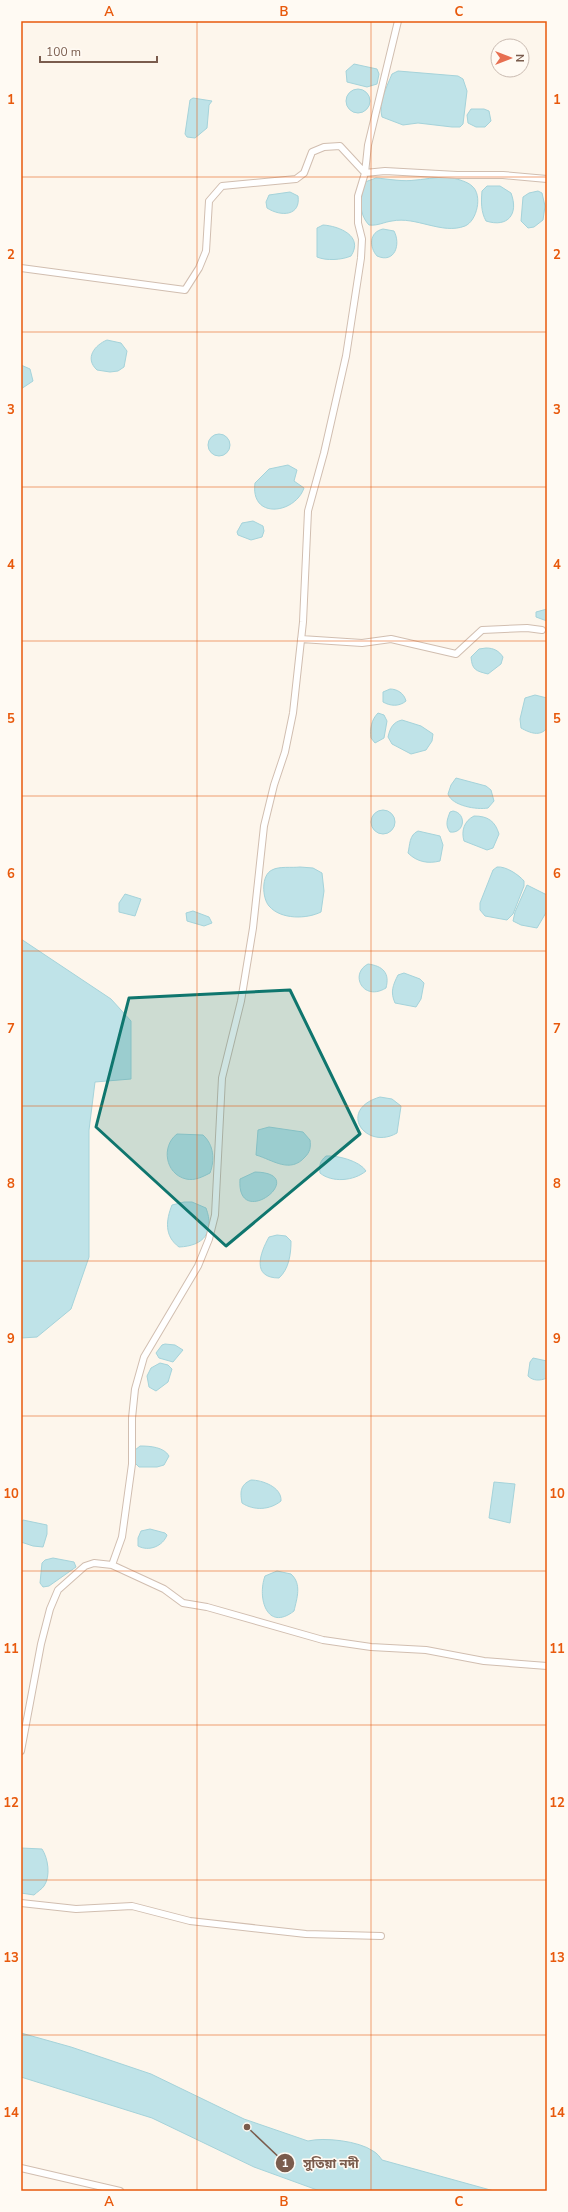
<svg xmlns="http://www.w3.org/2000/svg" width="568" height="2212" font-family="'Nunito Sans','Noto Sans Bengali',sans-serif">
  <style>
    .water { fill: #bfe3e8; stroke: #a5d3da }
    .lines { fill: none; stroke-linecap: round; stroke-linejoin: round }
    .street-casing { stroke: #d1beb0; stroke-width: 8 }
    .street { stroke: #fff; stroke-width: 6 }
    .marked { fill: #0f766e; fill-opacity: 0.2; stroke: #0f766e; stroke-width: 3; stroke-linejoin: round }
    .grid { fill: none; stroke: #e8590c; stroke-width: 1; stroke-opacity: 0.55 }
    .leader { fill: none; stroke: #7a5c4d; stroke-width: 1.5 }
    .callout-dot { fill: #7a5c4d; stroke: #fffaf3; stroke-width: 1.5 }
    .mark-label { font-size: 12px; text-anchor: middle; font-weight: bold; fill: #fff }
    .callout-label { font-size: 13px; text-anchor: middle; font-weight: bold; fill: #7a5c4d; stroke: #fffaf3; stroke-width: 3; stroke-linejoin: round; paint-order: stroke }
    .neatline { fill: none; stroke: #e8590c; stroke-width: 1.5 }
    .grid-label { font-size: 13px; text-anchor: middle; font-weight: bold; fill: #e8590c }
  </style>
  <rect width="100%" height="100%" fill="#fdf6ec"/>
  <path class="water" d="M354,64l23,5 2,5 -2,10 -10,3 -20,-5 -1,-11z
    M398,71l60,5 5,3 4,12 -4,33 -3,3h-8l-34,-4 -15,2 -21,-8c-4,-13 5,-31 10,-43z
    M346 101a12 12 0 1 1 24 0a12 12 0 1 1-24 0Z
    M193,98l19,3 -3,4 -2,23 -12,10 -8,-1 -2,-3 5,-34z
    M471,109h13l5,2 2,10 -6,6h-9l-8,-4 -1,-8z
    M376,178c13,1 27,4 40,2 12,-1 24,-4 36,-2 6,1 16,4 20,8 11,9 5,35 -7,40 -23,9 -49,-10 -73,-5 -8,1 -14,5 -23,4 -12,-13 -8,-29 -4,-43z
    M487,186h13l11,7c8,21 -3,35 -25,28 -5,-9 -5,-19 -4,-30z
    M538,191l4,2 3,13 -2,14 -9,7 -6,1 -7,-7 2,-24 6,-4z
    M290,192l8,4c3,20 -17,21 -31,12l-1,-6 3,-7z
    M323,225c16,1 41,11 28,31 -9,4 -25,5 -34,1v-29z
    M383,229l11,2c7,13 1,33 -17,25 -8,-9 -8,-24 6,-27z
    M107,340l14,3 6,8 -3,16 -6,4 -8,1 -13,-2c-13,-12 -2,-25 10,-30z
    M21,365l9,4 3,12 -12,8z
    M208 445a11 11 0 1 1 22 0a11 11 0 1 1-22 0Z
    M288,465l9,5 -3,11 10,7c-9,26 -54,32 -49,-5l14,-14z
    M253,521l10,5 1,5 -2,6 -11,3 -13,-5 -1,-3 5,-9z
    M547,609v12l-11,-4v-5z
    M486,648c8,0 13,3 17,9l-2,7 -13,10c-12,-3 -16,-4 -17,-17l8,-8z
    M390,689c7,0 14,4 16,12 -7,6 -16,5 -23,1v-10z
    M535,695l12,3v30c-7,9 -17,5 -26,0l-1,-9 5,-21z
    M378,713l6,2 3,6 -3,17 -9,5 -4,-5c-1,-9 0,-18 7,-25z
    M402,720l19,6 12,8 -1,7 -6,9 -15,4 -19,-10 -4,-7c2,-9 5,-15 14,-17z
    M456,778l30,8 5,4 3,11 -6,7c-11,2 -36,-2 -40,-14l3,-9z
    M371 822a12 12 0 1 1 24 0a12 12 0 1 1-24 0Z
    M453,811c14,2 12,23 -3,21 -5,-7 -3,-12 0,-20z
    M474,816c14,0 21,5 25,18l-6,14 -6,2 -23,-9c-3,-10 0,-20 10,-25z
    M418,831l22,5 3,9 -3,16c-12,3 -23,1 -32,-8 2,-8 1,-18 10,-22z
    M300,867l13,1 9,5 2,18 -3,21c-14,7 -40,8 -52,-6 -7,-8 -8,-31 3,-36 7,-4 20,-2 28,-3z
    M497,867c9,-1 22,8 27,14v5l-11,28 -6,6 -22,-4 -5,-6v-7l13,-33z
    M527,885l20,10v16l-10,17 -16,-3 -8,-4 2,-9z
    M125,894l16,5 -6,17 -16,-4v-9z
    M193,911l16,6 3,6 -8,3 -17,-5 -1,-8z
    M21,939l90,60 20,22v58l-36,3 -6,48v127l-18,52 -34,28 -16,1z
    M368,964c15,2 22,9 18,24 -23,14 -37,-14 -18,-24z
    M404,973l16,6 4,4 -3,16 -5,8 -21,-4c-5,-11 -2,-18 3,-28z
    M380,1097l12,2 9,7 -4,27c-31,18 -61,-23 -17,-36z
    M269,1127l34,5 7,8c1,7 0,12 -5,17 -15,17 -32,3 -49,-2l2,-25z
    M177,1134l26,1c11,10 12,25 7,38 -8,4 -15,8 -24,6 -21,-5 -25,-33 -9,-45z
    M326,1156c11,-1 34,5 40,15 -12,10 -34,12 -46,2 -1,-8 0,-12 6,-17z
    M255,1172c58,1 -19,61 -15,7z
    M184,1202h8l14,6c9,24 -2,38 -27,39 -15,-11 -13,-27 -7,-42z
    M277,1235l9,1 5,5c0,13 -2,28 -12,37 -28,0 -19,-25 -10,-41z
    M165,1344l10,1 8,5 -10,12 -14,-4 -3,-5 6,-8z
    M533,1358l14,3v17c-7,3 -14,3 -19,-2l2,-14z
    M160,1363l8,2 4,4 -4,13 -12,9 -7,-4 -2,-11 4,-8z
    M140,1446c10,0 24,1 29,10l-5,9 -7,2h-18l-4,-4v-13z
    M251,1480c11,0 31,7 30,21 -11,9 -27,10 -39,2 -2,-11 -2,-18 9,-23z
    M494,1482l21,2 -5,39 -21,-5z
    M23,1520l24,5v9l-4,13 -10,-1 -12,-4v-19z
    M150,1529l15,4 2,2c-4,11 -18,17 -29,11v-8l3,-7z
    M53,1558l21,4 2,5 -27,19 -6,1 -3,-4 2,-20 3,-3z
    M277,1571l14,3c11,10 6,24 3,37 -27,21 -37,-13 -29,-35z
    M21,1848l21,1c6,9 9,27 2,37 -2,3 -7,6 -10,9l-13,-2z
    M21,2033l50,14 80,27 93,45 64,22c16,-4 51,0 65,10 4,2 7,6 9,9l112,31h-174l-66,-24 -102,-49 -131,-41z"/>
  <g class="lines">
    <g class="street-casing">
      <path id="street" d="M21,268l164,22 14,-22 7,-17 3,-50 13,-15 74,-7 8,-6 8,-21 12,-5 16,-1 25,27 20,-2 72,4h46l44,4
        M301,639l61,4 29,-4 65,15 26,-24 45,-2 15,2
        M112,1565l52,24 19,14 24,4 116,33 48,7 55,3 58,11 63,5
        M21,1751l20,-107 9,-35 8,-19 27,-24 9,-3 18,2 10,-28 10,-73v-46l3,-29 9,-32 54,-91 11,-27 6,-24 7,-137 19,-77 12,-73 11,-102 10,-41 11,-33 8,-39 10,-91 5,-111 16,-58 22,-97 15,-98 1,-19 -4,-16v-27l7,-23 3,-28 30,-124
        M21,1903l55,6 56,-3 58,15 116,13 75,2
        M21,2168l99,23"/>
    </g>
    <use href="#street" class="street"/>
  </g>
  <path class="marked" d="M290,990l70,144 -134,112 -130,-119 33,-129z"/>
  <path class="grid" d="M197,21v2170M371,21v2170M21,177h526M21,332h526M21,487h526M21,641h526M21,796h526M21,951h526M21,1106h526M21,1261h526M21,1416h526M21,1571h526M21,1725h526M21,1880h526M21,2035h526"/>
  <path class="leader" d="M247 2127L285 2163"/>
  <g class="callout-dot">
    <circle cx="247" cy="2127" r="4"/>
    <circle cx="285" cy="2163" r="10"/>
  </g>
  <g class="mark-label">
    <text x="285" y="2167">1</text>
  </g>
  <g class="callout-label">
    <text x="331" y="2168">সুতিয়া নদী</text>
  </g>
  <rect width="568" height="2212" fill="none" stroke="#fffaf3" stroke-width="44"/>
  <g transform="translate(510 58) rotate(90)"><circle r="19" fill="#fffaf3" stroke="#cabbb1"/>
  <path d="M0-3L7 15L0 10L-7 15Z" fill="#e76f51"/>
  <text y="-6" font-size="11" font-weight="bold" text-anchor="middle" fill="#7a5c4d">N</text>
  </g>
  <path d="M40 56v6h117v-6" fill="none" stroke="#7a5c4d" stroke-width="2"/>
  <text x="46" y="56" font-size="12" fill="#7a5c4d" stroke="#fffaf3" stroke-width="3" paint-order="stroke">100 m</text>
  <rect x="22" y="22" width="524" height="2168" class="neatline"/>
  <g class="grid-label">
    <text x="109" y="16">A</text>
    <text x="284" y="16">B</text>
    <text x="459" y="16">C</text>
    <text x="11" y="104">1</text>
    <text x="557" y="104">1</text>
    <text x="11" y="259">2</text>
    <text x="557" y="259">2</text>
    <text x="11" y="414">3</text>
    <text x="557" y="414">3</text>
    <text x="11" y="569">4</text>
    <text x="557" y="569">4</text>
    <text x="11" y="723">5</text>
    <text x="557" y="723">5</text>
    <text x="11" y="878">6</text>
    <text x="557" y="878">6</text>
    <text x="11" y="1033">7</text>
    <text x="557" y="1033">7</text>
    <text x="11" y="1188">8</text>
    <text x="557" y="1188">8</text>
    <text x="11" y="1343">9</text>
    <text x="557" y="1343">9</text>
    <text x="11" y="1498">10</text>
    <text x="557" y="1498">10</text>
    <text x="11" y="1653">11</text>
    <text x="557" y="1653">11</text>
    <text x="11" y="1807">12</text>
    <text x="557" y="1807">12</text>
    <text x="11" y="1962">13</text>
    <text x="557" y="1962">13</text>
    <text x="11" y="2117">14</text>
    <text x="557" y="2117">14</text>
    <text x="109" y="2206">A</text>
    <text x="284" y="2206">B</text>
    <text x="459" y="2206">C</text>
  </g>
</svg>
